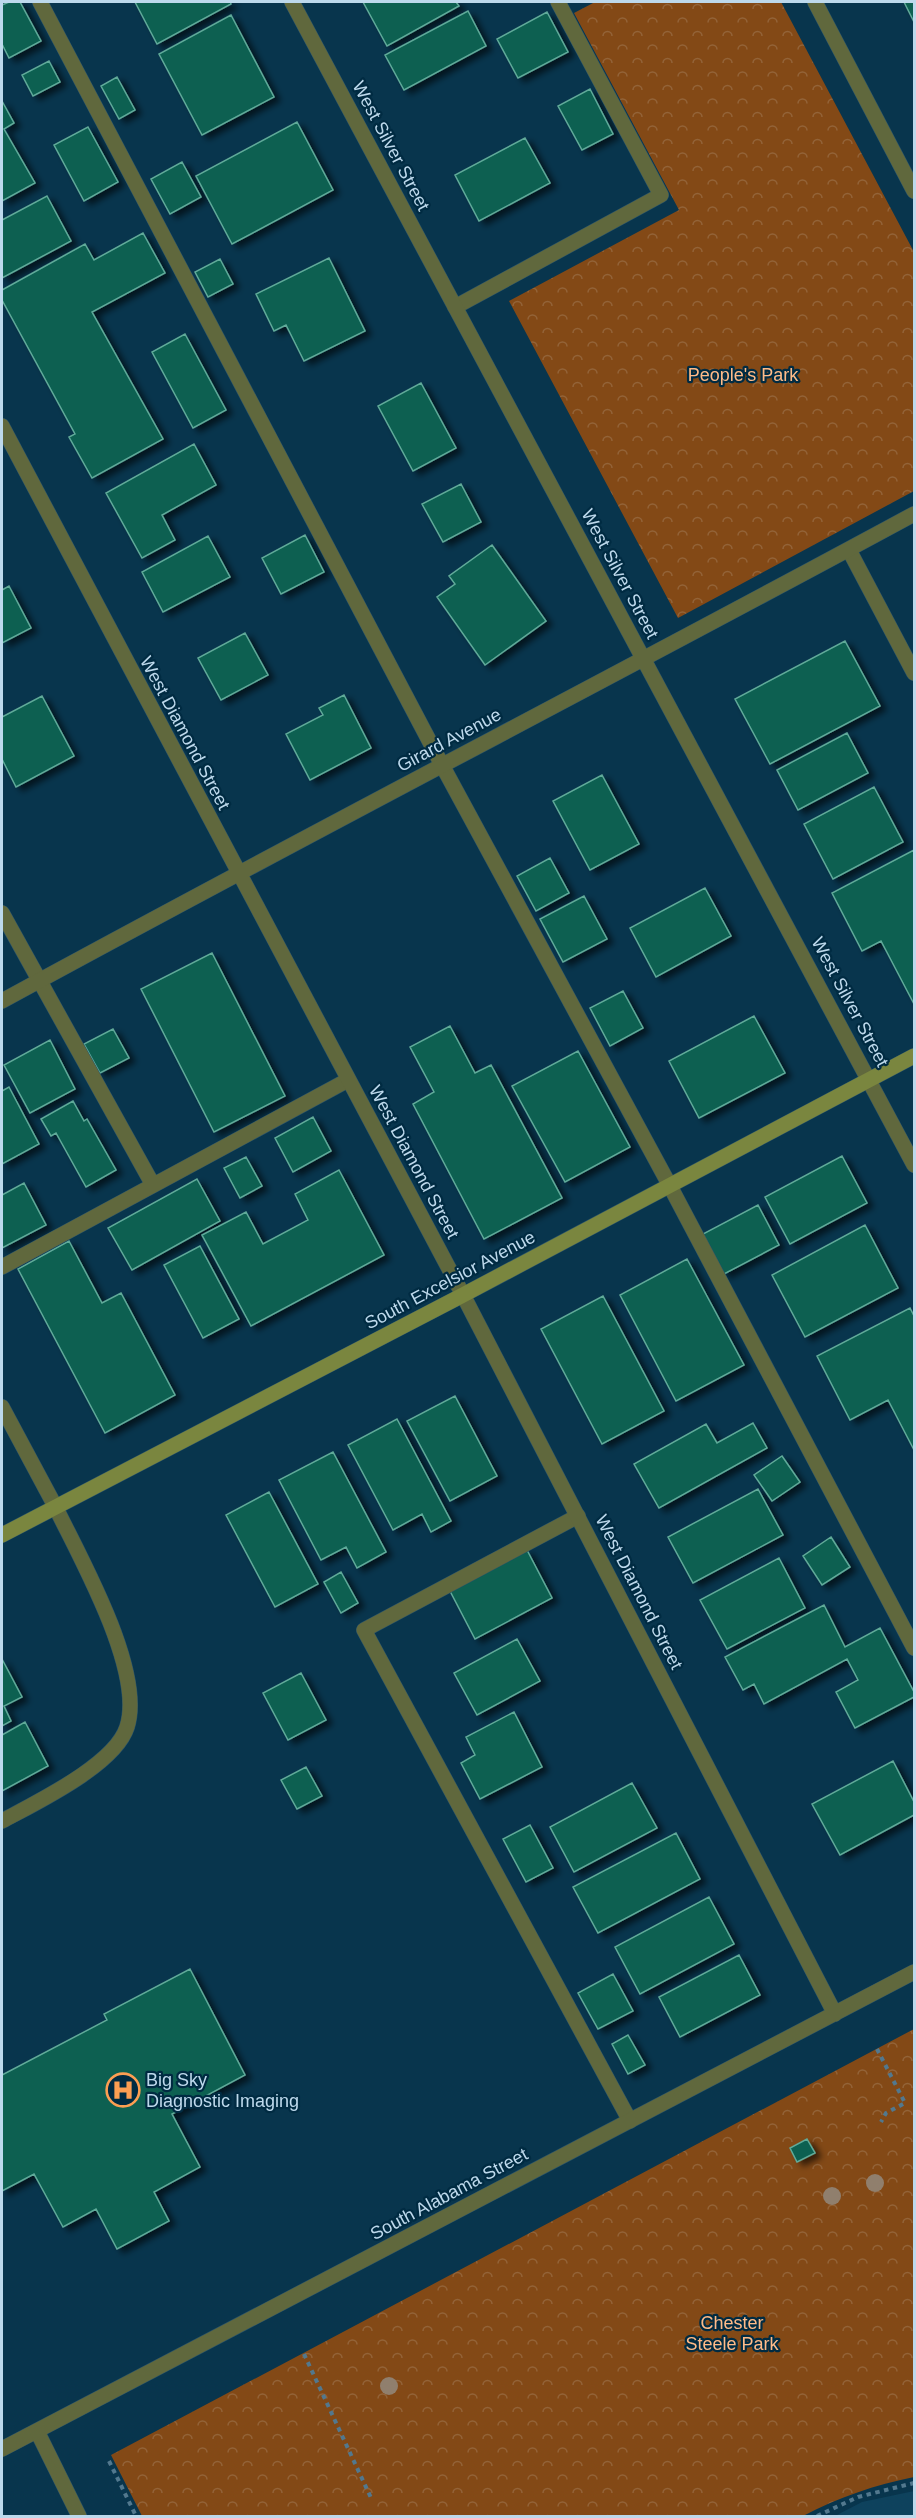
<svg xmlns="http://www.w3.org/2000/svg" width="916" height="2518" font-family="Arial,sans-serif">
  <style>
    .built { fill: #0e425d }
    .park { fill: url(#park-crowns) }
    .building { fill: #096051; stroke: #61aa99; stroke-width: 1.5; filter: url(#shadow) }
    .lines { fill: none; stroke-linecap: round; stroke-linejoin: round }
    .lane-casing { stroke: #29536a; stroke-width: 16 }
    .street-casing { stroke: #29536a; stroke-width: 16 }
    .secondary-casing { stroke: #29536a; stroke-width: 16 }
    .path { stroke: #52788e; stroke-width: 4; stroke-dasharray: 4.5 4.5; stroke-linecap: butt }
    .lane { stroke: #60683d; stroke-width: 15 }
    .street { stroke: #60683d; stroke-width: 15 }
    .secondary { stroke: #7a863f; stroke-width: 15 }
    .tree { fill: #907f6d }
    .labels { text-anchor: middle; stroke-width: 4.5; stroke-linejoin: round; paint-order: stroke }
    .street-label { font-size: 18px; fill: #bdd9ec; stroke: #002b42 }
    .park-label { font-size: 18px; fill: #fb8; stroke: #002b42 }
    .poi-label { font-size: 18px; fill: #bdd9ec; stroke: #002b42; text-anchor: start }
  </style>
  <defs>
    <pattern id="park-crowns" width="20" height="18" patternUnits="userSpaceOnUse" patternTransform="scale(1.5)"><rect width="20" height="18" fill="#834916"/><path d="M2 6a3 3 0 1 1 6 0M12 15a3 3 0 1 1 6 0" fill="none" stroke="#936338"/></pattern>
    <filter id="shadow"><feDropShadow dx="6" dy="4" stdDeviation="3" flood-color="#0009"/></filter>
  </defs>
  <rect width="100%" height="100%" fill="#08354d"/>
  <path class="built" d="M914,2491v25h-79l27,-14z"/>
  <path class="park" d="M595,2h186l133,250v239l-236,127 -169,-317 170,-91 -105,-197z
    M914,2029v448c-39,8 -75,20 -111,39h-661l-31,-61z"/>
  <path class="building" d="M9,2h11l21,39 -32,17 -7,-14v-39z
    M135,2h95l1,2 -74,40z
    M363,2h93l3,4 -72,40z
    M904,2h10v20z
    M468,11l18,35 -82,44 -19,-35z
    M547,12l21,40 -50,26 -21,-39z
    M231,15l43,82 -72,38 -43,-81z
    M49,61l11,21 -27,14 -11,-21z
    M117,77l18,33 -16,9 -18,-33z
    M590,89l23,45 -31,16 -24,-44z
    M2,101l12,22 -10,6 31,54 -33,18z
    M297,122l36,68 -101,54 -36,-68z
    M88,127l30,55 -34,19 -30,-56z
    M525,138l25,45 -71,38 -24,-46z
    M182,162l19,35 -31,17 -19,-35z
    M47,196l24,45 -69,37v-58z
    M143,233l22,40 -73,39 71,127 -71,39 -23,-41 6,-3 -73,-134v-10l83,-46 9,16z
    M329,258l36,73 -61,30 -18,-36 -12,6 -18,-37z
    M220,259l13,25 -25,13 -13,-25z
    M185,334l41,76 -33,18 -41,-76z
    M421,383l35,65 -43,23 -35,-65z
    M194,444l22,41 -54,30 13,25 -33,18 -36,-65z
    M461,484l20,38 -38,20 -21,-38z
    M305,535l19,37 -43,22 -19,-36z
    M208,536l22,41 -67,35 -21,-40z
    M492,545l54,76 -61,44 -48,-68 18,-13 -6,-8z
    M9,586l22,42 -29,15v-53z
    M245,633l23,42 -47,25 -23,-42z
    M845,641l35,65 -110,58 -35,-65z
    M344,695l27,53 -61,32 -24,-46 37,-19 -4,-7z
    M42,696l32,60 -58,31 -14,-28v-42z
    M847,733l21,40 -70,37 -21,-40z
    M602,775l37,69 -49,26 -37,-69z
    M874,787l29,55 -70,37 -29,-55z
    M914,850v154l-33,-63 -19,10 -30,-58z
    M550,858l19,35 -33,18 -19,-35z
    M705,888l26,48 -75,41 -26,-49z
    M584,896l23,43 -44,23 -23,-43z
    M212,953l73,143 -71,36 -73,-143z
    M623,991l20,37 -33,18 -20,-38z
    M754,1016l31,57 -86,45 -30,-57z
    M450,1026l25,47 16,-8 71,133 -78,41 -71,-135 21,-12 -24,-45z
    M113,1029l16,29 -29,15 -16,-29z
    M50,1040l25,49 -45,24 -26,-48z
    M578,1051l52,96 -65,35 -53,-96z
    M9,1087l30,57 -37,20v-73z
    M73,1101l11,20 3,-2 29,51 -30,17 -30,-54 -5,3 -10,-17z
    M313,1117l18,34 -38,21 -18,-34z
    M842,1156l25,47 -77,41 -25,-47z
    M246,1157l16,29 -22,12 -16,-30z
    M339,1170l45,85 -133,71 -49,-91 44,-23 17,32 45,-24 -13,-26z
    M197,1179l23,42 -88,49 -24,-42z
    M24,1183l22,42 -44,23v-53z
    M758,1205l21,40 -55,29 -21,-40z
    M865,1225l33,63 -93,49 -33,-62z
    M69,1241l33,62 19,-10 54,102 -70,38 -87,-164z
    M200,1246l39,73 -36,19 -39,-73z
    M687,1259l57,106 -68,36 -56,-106z
    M603,1296l61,115 -62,33 -61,-115z
    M910,1308l4,8v134l-26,-50 -38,20 -33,-64z
    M455,1396l42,80 -47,25 -43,-80z
    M397,1419l54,102 -20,11 -9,-18 -29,16 -45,-85z
    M753,1423l14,25 -108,60 -25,-44 72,-40 11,19z
    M333,1452l53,100 -29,16 -11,-21 -25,13 -42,-80z
    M782,1456l18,26 -28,19 -18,-26z
    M758,1489l25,46 -90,48 -25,-46z
    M269,1492l49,92 -43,23 -49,-92z
    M831,1537l19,30 -28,18 -19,-29z
    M527,1550l25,48 -77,41 -25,-48z
    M779,1558l26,50 -78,41 -27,-49z
    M341,1572l17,31 -17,10 -17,-31z
    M824,1605l21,42 35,-19 34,64v5l-59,31 -19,-36 22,-12 -11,-21 -83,45 -10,-20 -11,6 -18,-33z
    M517,1639l23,42 -63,34 -23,-42z
    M2,1659l20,38 -18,9 7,15 -9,5z
    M301,1673l25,47 -38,20 -25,-47z
    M514,1712l28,55 -62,32 -19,-36 14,-8 -9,-18z
    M25,1722l23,44 -46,25v-56z
    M893,1761l21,41v13l-74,40 -28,-51z
    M306,1767l16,29 -25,13 -16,-29z
    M632,1783l25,45 -83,44 -24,-45z
    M530,1825l23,43 -27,14 -23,-43z
    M676,1833l24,46 -102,54 -25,-46z
    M709,1897l25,47 -94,50 -25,-47z
    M739,1955l21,40 -80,42 -21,-40z
    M190,1969l55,106 -73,39 28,53 -46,25 15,29 -52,28 -21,-40 -33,18 -29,-53 -32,17v-116l105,-55 -3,-6z
    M613,1974l20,37 -35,18 -20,-36z
    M628,2035l17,30 -17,9 -16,-30z
    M807,2139l8,14 -18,9 -7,-14z"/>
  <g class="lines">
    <g class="lane-casing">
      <path id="lane" d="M40,2l402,763 228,421 244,462
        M455,307l206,-112 -103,-193
        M849,550l65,123
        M2,913l151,272
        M2,1267l346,-187
        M578,1516l-214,114 266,491
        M2,1821c33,-18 113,-56 125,-94 18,-56 -47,-169 -72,-221"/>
    </g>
    <g class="street-casing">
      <path id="street" d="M292,2l622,1163
        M815,2l99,189
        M2,426l461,869 372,719
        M2,1001c302,-165 609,-323 912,-487
        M2,1407l53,99
        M37,2431l42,85
        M2,2449l912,-477"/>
    </g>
    <g class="secondary-casing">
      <path id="secondary" d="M2,1535l461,-240 451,-239"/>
    </g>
    <path class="path" d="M877,2049l28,54 -19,10 -5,9
      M304,2354l68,146
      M109,2461l27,55
      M817,2516l41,-19 56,-14"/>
    <use href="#lane" class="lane"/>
    <use href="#street" class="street"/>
    <use href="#secondary" class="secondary"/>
  </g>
  <g class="tree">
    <circle cx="875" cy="2183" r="9"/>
    <circle cx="832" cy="2196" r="9"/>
    <circle cx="389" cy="2386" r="9"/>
  </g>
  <defs>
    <g id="hospital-ring" transform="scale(1.725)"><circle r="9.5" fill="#002b42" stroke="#fc9e52" stroke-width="1.5"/><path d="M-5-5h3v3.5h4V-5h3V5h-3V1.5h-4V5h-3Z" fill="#fc9e52"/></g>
  </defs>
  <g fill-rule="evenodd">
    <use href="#hospital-ring" x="123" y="2090"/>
  </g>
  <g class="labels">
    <g class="street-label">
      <text transform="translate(391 146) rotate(62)" y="6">West Silver Street</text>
      <text transform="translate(620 574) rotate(62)" y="6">West Silver Street</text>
      <text transform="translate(185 733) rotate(62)" y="6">West Diamond Street</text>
      <text transform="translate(449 740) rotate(-28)" y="6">Girard Avenue</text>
      <text transform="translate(850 1002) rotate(62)" y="6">West Silver Street</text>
      <text transform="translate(414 1162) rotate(62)" y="6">West Diamond Street</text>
      <text transform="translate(450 1280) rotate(-28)" y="6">South Excelsior Avenue</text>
      <text transform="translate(639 1592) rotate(63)" y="6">West Diamond Street</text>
      <text transform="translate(449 2194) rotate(-28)" y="6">South Alabama Street</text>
    </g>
    <g class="park-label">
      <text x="743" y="381">People's Park</text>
      <text x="732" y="2329">Chester<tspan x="732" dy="21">Steele Park</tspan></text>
    </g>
    <g class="poi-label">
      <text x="146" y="2086">Big Sky<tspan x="146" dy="21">Diagnostic Imaging</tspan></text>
    </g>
  </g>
  <rect width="916" height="2518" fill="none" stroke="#bdd9ec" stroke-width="6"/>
</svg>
